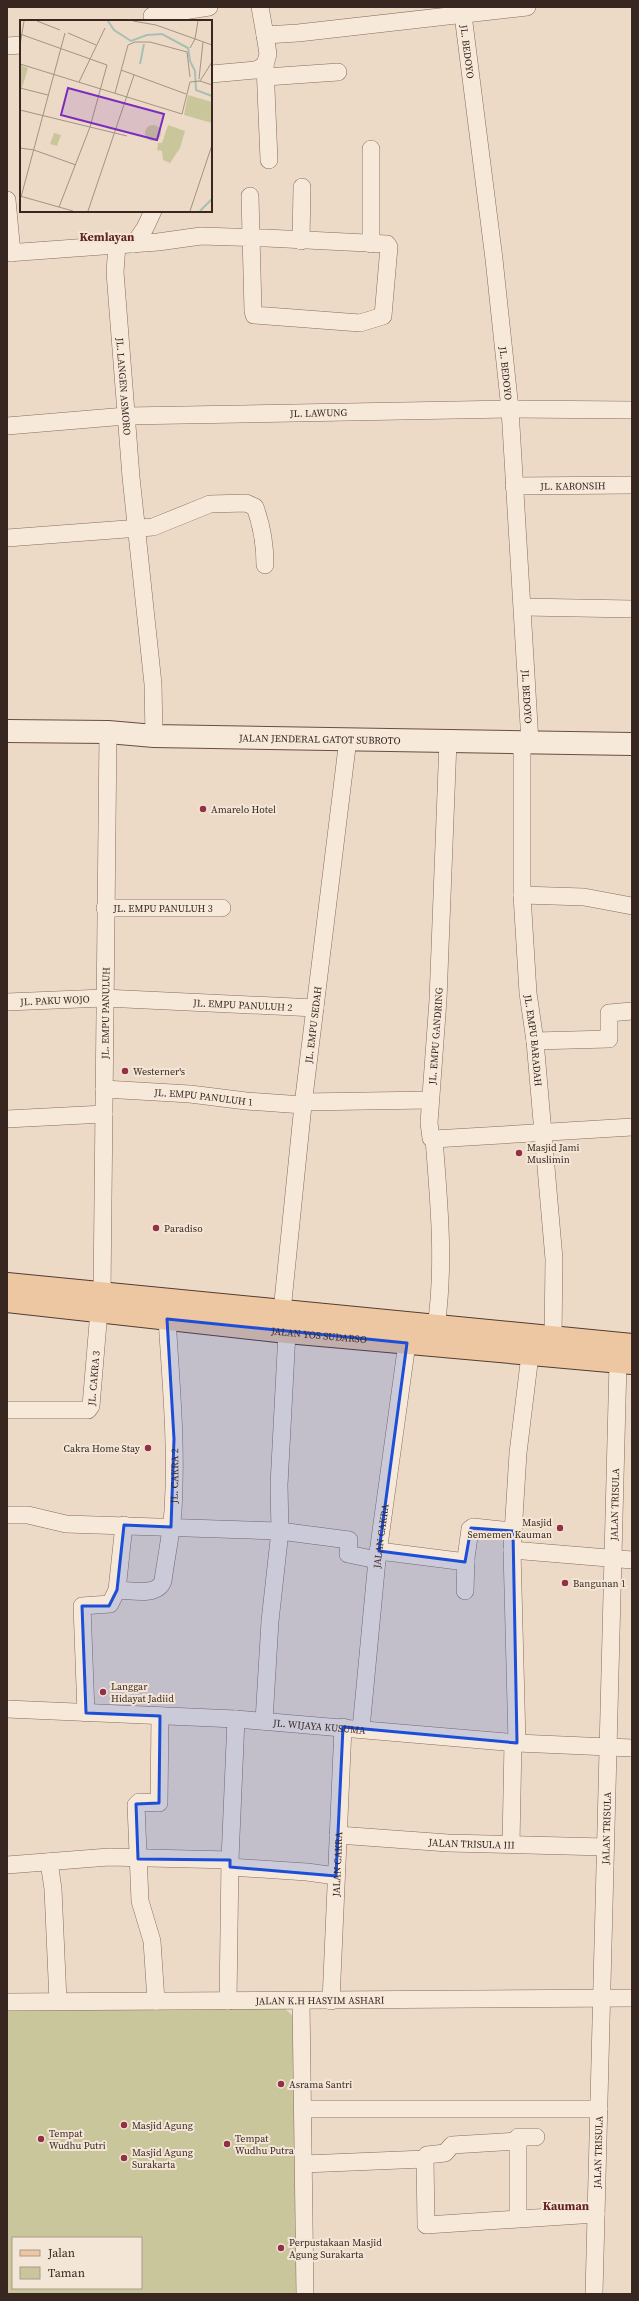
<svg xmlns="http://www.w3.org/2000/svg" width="639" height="2301" font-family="'Source Serif 4',serif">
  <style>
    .green { fill: #c9c69c; fill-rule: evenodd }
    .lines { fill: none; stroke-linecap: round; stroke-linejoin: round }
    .minor-casing { stroke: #876b5e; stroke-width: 18 }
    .secondary-casing { stroke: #694d41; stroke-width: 24 }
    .primary-casing { stroke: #553b31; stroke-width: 24 }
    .minor { stroke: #f7e9da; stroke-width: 17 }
    .secondary { stroke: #f7e9da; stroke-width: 22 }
    .primary { stroke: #ecc7a2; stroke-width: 22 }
    .marked { fill: #1d4ed8; fill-opacity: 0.2; stroke: #1d4ed8; stroke-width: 3; stroke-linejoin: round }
    .poi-dot { fill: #923145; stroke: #f4e6d7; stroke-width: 1.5 }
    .labels { text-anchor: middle; stroke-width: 4; stroke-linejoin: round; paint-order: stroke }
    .street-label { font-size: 10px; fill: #382720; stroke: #f4e6d7 }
    .poi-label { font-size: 10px; fill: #382720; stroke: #f4e6d7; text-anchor: start }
    .quarter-label { font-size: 12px; font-weight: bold; fill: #622322; stroke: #f4e6d7 }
    .inset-river { fill: none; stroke: #a8c0b4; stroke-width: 2 }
    .inset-road { fill: none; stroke: #a49284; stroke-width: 1 }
    .view { fill: #7b2cbf; fill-opacity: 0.15; stroke: #7b2cbf; stroke-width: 2 }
    .inset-edge { fill: none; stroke: #382720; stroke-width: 2 }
  </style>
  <rect width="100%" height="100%" fill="#ecdac7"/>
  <path class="green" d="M280,2004l20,19 1,271h-294v-283zM13,2238h128v50h-128z"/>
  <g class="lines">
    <g class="minor-casing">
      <g id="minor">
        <path d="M260,7l5,28"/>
        <path id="s1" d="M462,7l32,252 16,150 20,333"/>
        <path d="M152,16l57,-9"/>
        <path d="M7,46l14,-1"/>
        <path d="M211,74l45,-4 9,-5"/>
        <path d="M266,77l72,-5"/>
        <path d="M269,160l-4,-95 3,-11 -3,-19 33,-2 229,-26"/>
        <path d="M7,200l5,53"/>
        <path d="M301,241l1,-54"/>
        <path d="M134,244l11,-16 8,-17"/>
        <path d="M371,244v-95"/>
        <path id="s2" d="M117,245l-2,27 16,205 22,207 1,52"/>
        <path d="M7,253l151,-11 43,-6 65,2 121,6 2,3 -6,69 -23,7 -106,-8 -1,-4 -3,-115"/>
        <path id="s3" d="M7,426l119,-10 384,-7 122,1"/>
        <path id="s4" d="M514,486l118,-1"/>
        <path d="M7,538l146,-11 57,-23 36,-1 9,4c7,19 10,37 10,58"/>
        <path d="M523,607l109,2"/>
        <path id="s5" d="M522,742v153l6,98 7,48 19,218 -1,79"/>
        <path d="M522,895l62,2 48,9"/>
        <path id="s6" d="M105,908h117"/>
        <path id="s7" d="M7,1002l97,-4 211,10"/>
        <path d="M535,1041l74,-2v-26l23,-2"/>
        <path id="s8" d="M104,1089l86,5 56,7 57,4"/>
        <path d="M303,1102l127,-2"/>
        <path d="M7,1119l97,-5"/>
        <path d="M434,1139l198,-12"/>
        <path id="s9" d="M102,1294l6,-562"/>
        <path id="s10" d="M282,1311l21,-206 45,-366"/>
        <path id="s11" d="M436,1327c9,-62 3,-125 -2,-188l-3,-1 -2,-15 9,-123 10,-259"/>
        <path id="s12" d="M7,1410h81l3,-4 8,-95"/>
        <path d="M7,1515h21l38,9 214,7 69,9 -1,14 29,6"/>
        <path d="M512,1550l120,10"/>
        <path d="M379,1551l87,11"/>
        <path id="s13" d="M117,1590c14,0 40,7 46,-9 3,-23 8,-46 10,-70 4,-64 -2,-128 -6,-192"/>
        <path d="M465,1591l1,-33 4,-29 3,-2 40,4"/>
        <path id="s14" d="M7,1709l229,10 281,24 115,5"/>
        <path d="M86,1713l-4,-107 28,-2 7,-14 7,-65"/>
        <path d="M264,1721l6,-100 10,-90 -1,-46 8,-153"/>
        <path id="s15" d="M361,1729l16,-169 30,-217"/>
        <path d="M517,1743l-5,-193 6,-97 12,-98"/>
        <path id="s16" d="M338,1835l110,8 157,4"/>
        <path d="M511,1844l2,-102"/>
        <path d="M49,1862l4,27 5,112"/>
        <path d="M7,1865l102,-8 121,3"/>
        <path d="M230,1867l77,5 29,4"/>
        <path d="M156,2001l-4,-60 -12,-40 -4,-96 3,-3 20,1 1,-87"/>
        <path d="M228,2001l2,-141 6,-141"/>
        <path d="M301,2001l4,293"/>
        <path id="s17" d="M331,2001l12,-274"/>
        <path id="s18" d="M7,2002l625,-4"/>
        <path d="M303,2109h296"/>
        <path d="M518,2141v-4h18"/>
        <path d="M425,2159l1,66 170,-11"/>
        <path d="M304,2164l121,-5 2,-4 18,-2 7,-8 66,-4v77"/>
        <path id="s19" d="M594,2294l24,-932"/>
      </g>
    </g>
    <g class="secondary-casing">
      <g id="secondary">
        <path id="s20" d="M7,731l101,1 46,4 478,8"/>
      </g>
    </g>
    <g class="primary-casing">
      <g id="primary">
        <path d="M7,1284l625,61"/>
        <path id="s21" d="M7,1301l280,31 345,31"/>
      </g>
    </g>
    <use href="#minor" class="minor"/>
    <use href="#secondary" class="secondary"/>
    <use href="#primary" class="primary"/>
  </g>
  <path class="marked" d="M167,1319l240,24 -28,208 86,11 6,-34 42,3 4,212 -174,-16 -7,149 -106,-9v-7l-92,-1 -2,-55 23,-1 1,-87 -74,-3 -4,-107h27l8,-16 7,-65 47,2 3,-88z"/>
  <g class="poi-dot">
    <circle cx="203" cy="809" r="4"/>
    <circle cx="125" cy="1071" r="4"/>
    <circle cx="519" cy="1153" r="4"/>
    <circle cx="156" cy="1228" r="4"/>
    <circle cx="148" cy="1448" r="4"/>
    <circle cx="560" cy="1528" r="4"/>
    <circle cx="565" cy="1583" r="4"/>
    <circle cx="103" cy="1692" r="4"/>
    <circle cx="281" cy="2084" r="4"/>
    <circle cx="124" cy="2125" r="4"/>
    <circle cx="41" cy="2139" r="4"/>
    <circle cx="227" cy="2144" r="4"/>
    <circle cx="124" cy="2158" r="4"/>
    <circle cx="281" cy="2248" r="4"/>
  </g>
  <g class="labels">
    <g class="street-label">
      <text dy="4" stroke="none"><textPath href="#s1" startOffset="45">JL. BEDOYO</textPath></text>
      <text dy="4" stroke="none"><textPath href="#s1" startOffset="369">JL. BEDOYO</textPath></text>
      <text dy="4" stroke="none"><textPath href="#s2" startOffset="142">JL. LANGEN ASMORO</textPath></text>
      <text dy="4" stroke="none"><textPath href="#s3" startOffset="312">JL. LAWUNG</textPath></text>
      <text dy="4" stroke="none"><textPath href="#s4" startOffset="59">JL. KARONSIH</textPath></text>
      <text dy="4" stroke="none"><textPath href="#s1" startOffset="693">JL. BEDOYO</textPath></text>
      <text dy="4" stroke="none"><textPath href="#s20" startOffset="313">JALAN JENDERAL GATOT SUBROTO</textPath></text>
      <text dy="4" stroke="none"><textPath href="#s6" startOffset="58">JL. EMPU PANULUH 3</textPath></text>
      <text dy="4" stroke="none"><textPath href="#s7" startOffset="48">JL. PAKU WOJO</textPath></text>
      <text dy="4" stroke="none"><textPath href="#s7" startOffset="236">JL. EMPU PANULUH 2</textPath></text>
      <text dy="4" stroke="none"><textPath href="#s9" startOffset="281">JL. EMPU PANULUH</textPath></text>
      <text dy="4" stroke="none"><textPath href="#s10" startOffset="288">JL. EMPU SEDAH</textPath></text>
      <text dy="4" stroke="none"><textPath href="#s11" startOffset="294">JL. EMPU GANDRING</textPath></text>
      <text dy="4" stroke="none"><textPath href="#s5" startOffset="299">JL. EMPU BARADAH</textPath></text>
      <text dy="4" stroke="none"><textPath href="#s8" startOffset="100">JL. EMPU PANULUH 1</textPath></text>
      <text dy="4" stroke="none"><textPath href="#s21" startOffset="314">JALAN YOS SUDARSO</textPath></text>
      <text dy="4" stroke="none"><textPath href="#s12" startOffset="114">JL. CAKRA 3</textPath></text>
      <text dy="4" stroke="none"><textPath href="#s13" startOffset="156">JL. CAKRA 2</textPath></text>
      <text dy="4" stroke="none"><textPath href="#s19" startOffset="790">JALAN TRISULA</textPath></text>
      <text dy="4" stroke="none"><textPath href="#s15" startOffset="194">JALAN CAKRA</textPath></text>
      <text dy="4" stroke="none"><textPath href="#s14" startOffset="313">JL. WIJAYA KUSUMA</textPath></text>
      <text dy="4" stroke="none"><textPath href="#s19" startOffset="466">JALAN TRISULA</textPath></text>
      <text dy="4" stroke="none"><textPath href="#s16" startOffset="134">JALAN TRISULA III</textPath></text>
      <text dy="4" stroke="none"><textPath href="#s17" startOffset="137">JALAN CAKRA</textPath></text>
      <text dy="4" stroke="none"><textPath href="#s18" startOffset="313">JALAN K.H HASYIM ASHARI</textPath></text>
      <text dy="4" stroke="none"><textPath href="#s19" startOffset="142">JALAN TRISULA</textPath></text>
    </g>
    <g class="poi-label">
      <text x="211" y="813">Amarelo Hotel</text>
      <text x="133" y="1075">Westerner's</text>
      <text x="527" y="1151">Masjid Jami<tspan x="527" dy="12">Muslimin</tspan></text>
      <text x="164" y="1232">Paradiso</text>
      <text x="140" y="1452" text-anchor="end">Cakra Home Stay</text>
      <text x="552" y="1526" text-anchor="end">Masjid<tspan x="552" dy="12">Sememen Kauman</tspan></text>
      <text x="573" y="1587">Bangunan 1</text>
      <text x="111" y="1690">Langgar<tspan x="111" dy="12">Hidayat Jadiid</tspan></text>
      <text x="289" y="2088">Asrama Santri</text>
      <text x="132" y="2129">Masjid Agung</text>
      <text x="49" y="2137">Tempat<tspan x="49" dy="12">Wudhu Putri</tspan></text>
      <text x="235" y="2142">Tempat<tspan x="235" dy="12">Wudhu Putra</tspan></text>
      <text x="132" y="2156">Masjid Agung<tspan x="132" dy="12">Surakarta</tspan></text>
      <text x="289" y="2246">Perpustakaan Masjid<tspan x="289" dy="12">Agung Surakarta</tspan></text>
    </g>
    <g class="quarter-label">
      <text x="107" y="241">Kemlayan</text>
      <text x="566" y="2210">Kauman</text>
    </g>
  </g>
  <g transform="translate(20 20)">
    <rect width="192" height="192" fill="#ecdac7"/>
    <path d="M0,45l8,3 -6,20 -2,-1zM168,75l24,7v21l-28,-8zM148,105l17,6 -5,17 -10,15 -7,-3 -1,-9 -5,-1 1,-7h4zM125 113a8 8 0 1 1 16 0a8 8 0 1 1-16 0ZM34,113l7,2 -4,11 -7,-2z" fill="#c9c69c"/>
    <path class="inset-river" d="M88,1l6,9 17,11 16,-6 15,-1 26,14 2,13 5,10 1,19 16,6M120,44l4,-20M180,191l12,-12"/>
    <path class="inset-road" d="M17,1l23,9M113,1l23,4 56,20M48,13l28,12M0,14l87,31 -17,62 -31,80M0,25l4,-24M170,28l5,-9 3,-18M0,44l162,50 8,-32 10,-1 12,-19M101,50l65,24M179,59l4,-37M180,61l12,4M59,62l26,-54M0,68l28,7M95,73l13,-48 7,-3h15l37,10 3,25M0,90l107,26M0,128l14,2 42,15M0,176l53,15M1,177l44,-164M68,191l46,-136M170,191l22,-66"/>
    <path class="view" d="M48,68l96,26 -7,26 -96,-25z"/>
    <rect width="192" height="192" class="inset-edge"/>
  </g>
  <rect width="639" height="2301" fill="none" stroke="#382720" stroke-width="16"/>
  <rect x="12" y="2237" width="130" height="52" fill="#f4e6d7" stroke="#a99a8e"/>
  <rect x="20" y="2250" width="20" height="6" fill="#ecc7a2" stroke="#a99a8e"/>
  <text x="48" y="2257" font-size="12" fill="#382720">Jalan</text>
  <rect x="20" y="2267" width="20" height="12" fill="#c9c69c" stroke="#a99a8e"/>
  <text x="48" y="2277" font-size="12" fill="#382720">Taman</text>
</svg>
